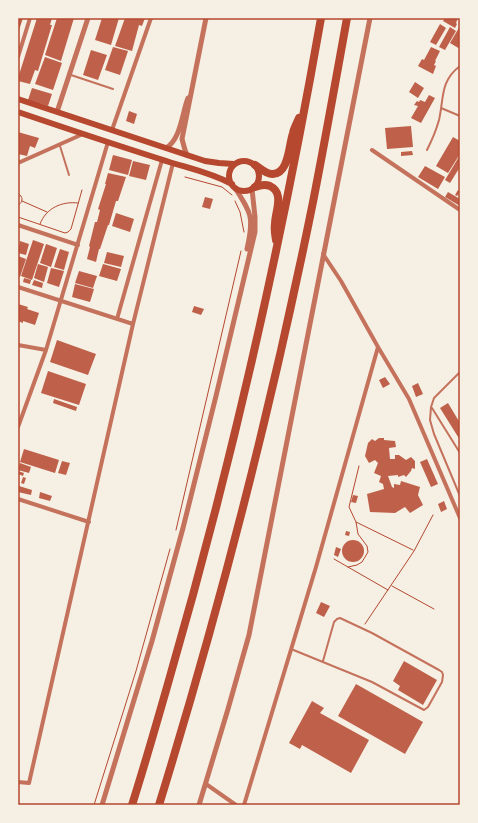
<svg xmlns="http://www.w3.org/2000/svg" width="478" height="823" font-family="'Playfair Display',serif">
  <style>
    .building { fill: #bf614a }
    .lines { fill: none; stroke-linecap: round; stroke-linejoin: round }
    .path { stroke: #b5482f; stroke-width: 1 }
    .service { stroke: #c5725c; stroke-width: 2 }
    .minor { stroke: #c5725c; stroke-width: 4 }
    .tertiary { stroke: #c5725c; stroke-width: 5 }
    .secondary { stroke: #b5482f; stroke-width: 6 }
    .motorway { stroke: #b5482f; stroke-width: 8 }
    .neatline { fill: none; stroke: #b5482f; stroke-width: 1.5 }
  </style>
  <rect width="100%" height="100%" fill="#f6efe4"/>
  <path class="building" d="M18,18h5l-5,15z
    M37,18h15l-2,7h2l-14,46 -3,-1 -5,14 -12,-3v-3z
    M57,18h17l-13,43 -16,-6z
    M102,18h17l-8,27 -16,-5z
    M125,18h20l-3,8 -3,-1 -7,26 -17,-5z
    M445,18h13l-2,5 1,1 -2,4 -12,-7z
    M440,24l6,4 -10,17 -6,-3z
    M460,26v23l-10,-6z
    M450,27l6,4 -11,19 -6,-3z
    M113,47l15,4 -8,24 -15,-5z
    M431,47l9,4 -5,10h1l-2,4 2,1 -3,8 -15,-8 4,-7 2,1z
    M91,50l16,5 -9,25 -15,-5z
    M45,57l17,6 -9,27 -18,-6z
    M415,82l9,6 -6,10 -9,-6z
    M32,88l20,6 -4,12 -20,-6z
    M429,95l6,3 -14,25 -10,-5 7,-12 -4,-1 3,-4 2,1 1,-2 5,2z
    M129,111l8,3 -3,10 -8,-3z
    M411,126l2,21 -26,2 -2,-21z
    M18,132l21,6 -4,10 -5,-2 -3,10 -9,-2z
    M453,137l7,4v13l-12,19 -12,-7z
    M412,151l1,4 -12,1v-4z
    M113,155l19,5 -4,15 -19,-5z
    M460,155v12l-10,16 -5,-3z
    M133,161l17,4 -4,15 -17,-4z
    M425,166l20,11 -7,12 -20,-12z
    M108,173l18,4 -8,24h-2l-7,24h-1l-8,24h-1l-3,13 -9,-3 3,-12 -1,-1 6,-24h2l3,-12 -2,-1 8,-25h-1z
    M458,190l2,2 -3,4 -2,-1z
    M448,192l12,7v7l-15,-9z
    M205,197l8,2 -3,10 -8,-2z
    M116,213l18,6 -4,13 -18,-6z
    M33,240l11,4 -12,36 -11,-4z
    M20,241l9,3 -3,11 -8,-2z
    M46,244l11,4 -6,19 -11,-4z
    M60,249l9,3 -5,18 -10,-3z
    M107,252l17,4 -3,11 -17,-4z
    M18,256l8,3 -6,18 -2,-1z
    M38,264l10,3 -4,15 -10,-4z
    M103,264l18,5 -4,12 -18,-5z
    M51,268l13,3 -5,16 -12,-4z
    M79,271l18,5 -4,12 -18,-5z
    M24,278l7,2 -1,4 -7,-2z
    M34,280l9,3 -1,5 -10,-3z
    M75,284l19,5 -4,13 -18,-5z
    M18,304l10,3 -1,2 12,4 -4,12 -12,-4v2l-5,-2z
    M194,306l10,3 -3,6 -9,-3z
    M57,340l39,14 -8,21 -38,-13z
    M48,371l38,13 -7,21 -38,-12z
    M385,377l5,7 -7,4 -4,-8z
    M418,383l5,11 -7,3 -4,-11z
    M54,399l23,8 -1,4 -23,-8z
    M448,403l12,20v17l-20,-32z
    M379,438h5v2l11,1 1,6 -7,1 1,11h5v-4h4l7,5 5,-3 4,4v8l-3,-1 -1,3 -5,6 -2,-2 -6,2v-2l-10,1 4,11 2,1v-4l6,1 1,-4 19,6 -2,8 5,10 -13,8 -5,-6 -10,6 -25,-1 -3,-18 17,-5 -1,-5 -4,-2 2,-6 -7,-3 4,-10 -3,-3 -6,3 -4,-7 3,-13 4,-4 3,2z
    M24,449l35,11 -4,13 -35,-11z
    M427,459l11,25 -7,3 -11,-25z
    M62,461l8,2 -4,12 -8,-2z
    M20,463l11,4 -2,6 -11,-3z
    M18,471l6,2 -1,3 -5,-2z
    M23,477l3,1 -2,6 -3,-1z
    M19,486l13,4 -1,5 -13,-3z
    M40,492l12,4 -2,5 -11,-3z
    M353,495l5,1 -2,7 -5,-1z
    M444,501l3,8 -6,3 -3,-8z
    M346,531l4,1 -1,4 -4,-1z
    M342 551a11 11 0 1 1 22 0a11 11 0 1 1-22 0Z
    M336,547l5,2 -3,8 -4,-2z
    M321,602l9,4 -6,11 -8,-4z
    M404,661l33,19 -14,25 -25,-15 2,-4 -7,-5z
    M356,684l67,38 -18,32 -67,-38z
    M312,701l12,7 -4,5 49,27 -18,33 -49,-28 -2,4 -11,-6z"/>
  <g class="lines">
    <path class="path" d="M185,177l37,10 10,8
      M18,194l3,2c2,4 1,7 -3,9
      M22,201l25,11
      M235,201l5,11 4,20
      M18,217l47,16 3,-1 3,-3 11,-39
      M40,224c6,-16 22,-23 38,-21
      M356,522l-7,-15 10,-41
      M176,530l65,-279
      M334,559l54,31
      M348,567l9,-2 5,-3 6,-10 -1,-6 -9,-12 -2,-12 57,28
      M392,586l42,23
      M365,624l49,-73 19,-36
      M94,805l42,-134 34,-122"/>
    <path class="service" d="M71,75l42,14
      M441,108l19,8
      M60,146l9,29
      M427,150c5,-10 9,-19 12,-30 5,-22 1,-39 21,-54
      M460,372l-26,26 -3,9 -1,13 4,14 26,62
      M432,408l28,45
      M291,649l81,33 52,28 4,-3 14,-25 1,-7 -1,-3 -3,-2 -67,-37 -32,-15 -3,1 -3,3 -11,39"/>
    <path class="minor" d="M18,57l12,-39
      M112,130l39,-112
      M372,150l88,60
      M18,163l65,-29
      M18,225l60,20
      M323,254l18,27 37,66 31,52 51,119
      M18,287l115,37
      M117,319l45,-159
      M18,345l28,5
      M18,427l28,-77 62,-208
      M18,499l71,23
      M18,782l11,1 104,-459 40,-161
      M206,784l30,21
      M244,805l72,-238 62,-220"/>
    <path class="tertiary" d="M57,112l31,-94
      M166,148c15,-9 16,-35 22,-50
      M187,155l-2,-5 -3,-11 24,-121
      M235,188c17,26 19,30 12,61
      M102,805l50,-164 31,-113 33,-132 39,-164v-15l-3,-28
      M199,805l29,-96 21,-74 121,-617"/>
    <path class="secondary" d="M18,99l187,62 14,2 15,1
      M18,112c47,16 95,32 142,47 26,9 47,12 72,25
      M229 176a15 15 0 1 1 30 0a15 15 0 1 1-30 0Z"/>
    <path class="motorway" d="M255,165c5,3 11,9 17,9 17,1 17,-30 21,-41 1,-5 4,-10 6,-15
      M255,187c5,-2 10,-3 15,-1 15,7 5,26 5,38 -1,5 0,10 1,16
      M132,805c13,-41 25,-83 37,-125 63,-217 113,-439 152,-662
      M159,805c61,-198 113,-400 154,-603 12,-61 23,-123 34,-184"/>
  </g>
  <rect width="478" height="823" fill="none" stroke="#f6efe4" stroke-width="38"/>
  <rect x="19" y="19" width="440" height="785" class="neatline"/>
</svg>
